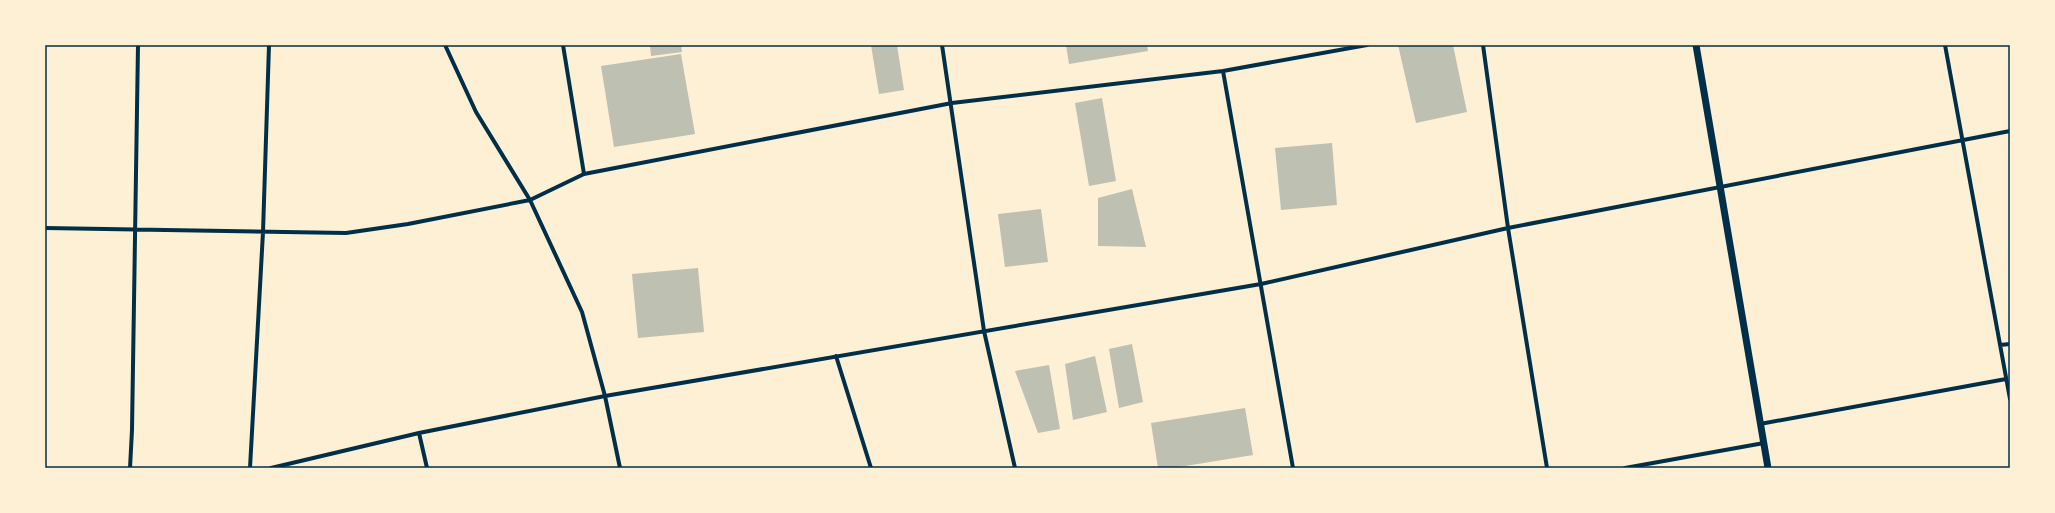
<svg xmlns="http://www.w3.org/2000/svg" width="2055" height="513" font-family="Jost,sans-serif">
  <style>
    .building { fill: #bec0b2 }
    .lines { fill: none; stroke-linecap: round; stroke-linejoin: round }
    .minor { stroke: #003049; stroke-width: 4 }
    .tertiary { stroke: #003049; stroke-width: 7 }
    .neatline { fill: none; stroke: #003049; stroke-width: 1.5 }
  </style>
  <rect width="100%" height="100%" fill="#fdf0d5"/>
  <path class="building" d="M650,45h31l1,7 -31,4z
    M871,45h26l7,45 -25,4z
    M1066,45h81l1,6 -79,13z
    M1398,45h55l14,67 -51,11z
    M681,54l14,80 -81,13 -13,-81z
    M1102,98l14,83 -27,5 -14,-83z
    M1332,143l5,62 -56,5 -6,-62z
    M1132,189l14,58 -48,-1v-48z
    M1041,209l7,53 -43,5 -7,-53z
    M698,268l6,64 -66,6 -6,-64z
    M1132,344l11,58 -24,6 -10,-59z
    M1095,356l12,56 -34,8 -8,-56z
    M1049,365l11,64 -22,4 -23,-62z
    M1245,408l8,47 -80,13h-15l-7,-45z"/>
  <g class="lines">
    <path class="minor" d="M445,45l31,67 54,88 52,112 23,84 15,72
      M942,45l42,286 31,137
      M1483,45l25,183 39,240
      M1945,45l65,354
      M1223,71l70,397
      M584,174l368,-71 271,-32 144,-26
      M45,228l301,5 62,-9 122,-24 54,-26 -21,-129
      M2000,345l10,-1
      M836,356l35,112
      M1760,424l246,-45
      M419,433l8,35
      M130,468l2,-38 6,-385
      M250,468l13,-236 6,-187
      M271,468l148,-35 186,-37 656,-112 247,-56 502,-97
      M1625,468l139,-25"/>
    <path class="tertiary" d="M1696,45l72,423"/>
  </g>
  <rect width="2055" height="513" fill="none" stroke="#fdf0d5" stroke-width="92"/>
  <rect x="46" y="46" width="1963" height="421" class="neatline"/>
</svg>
